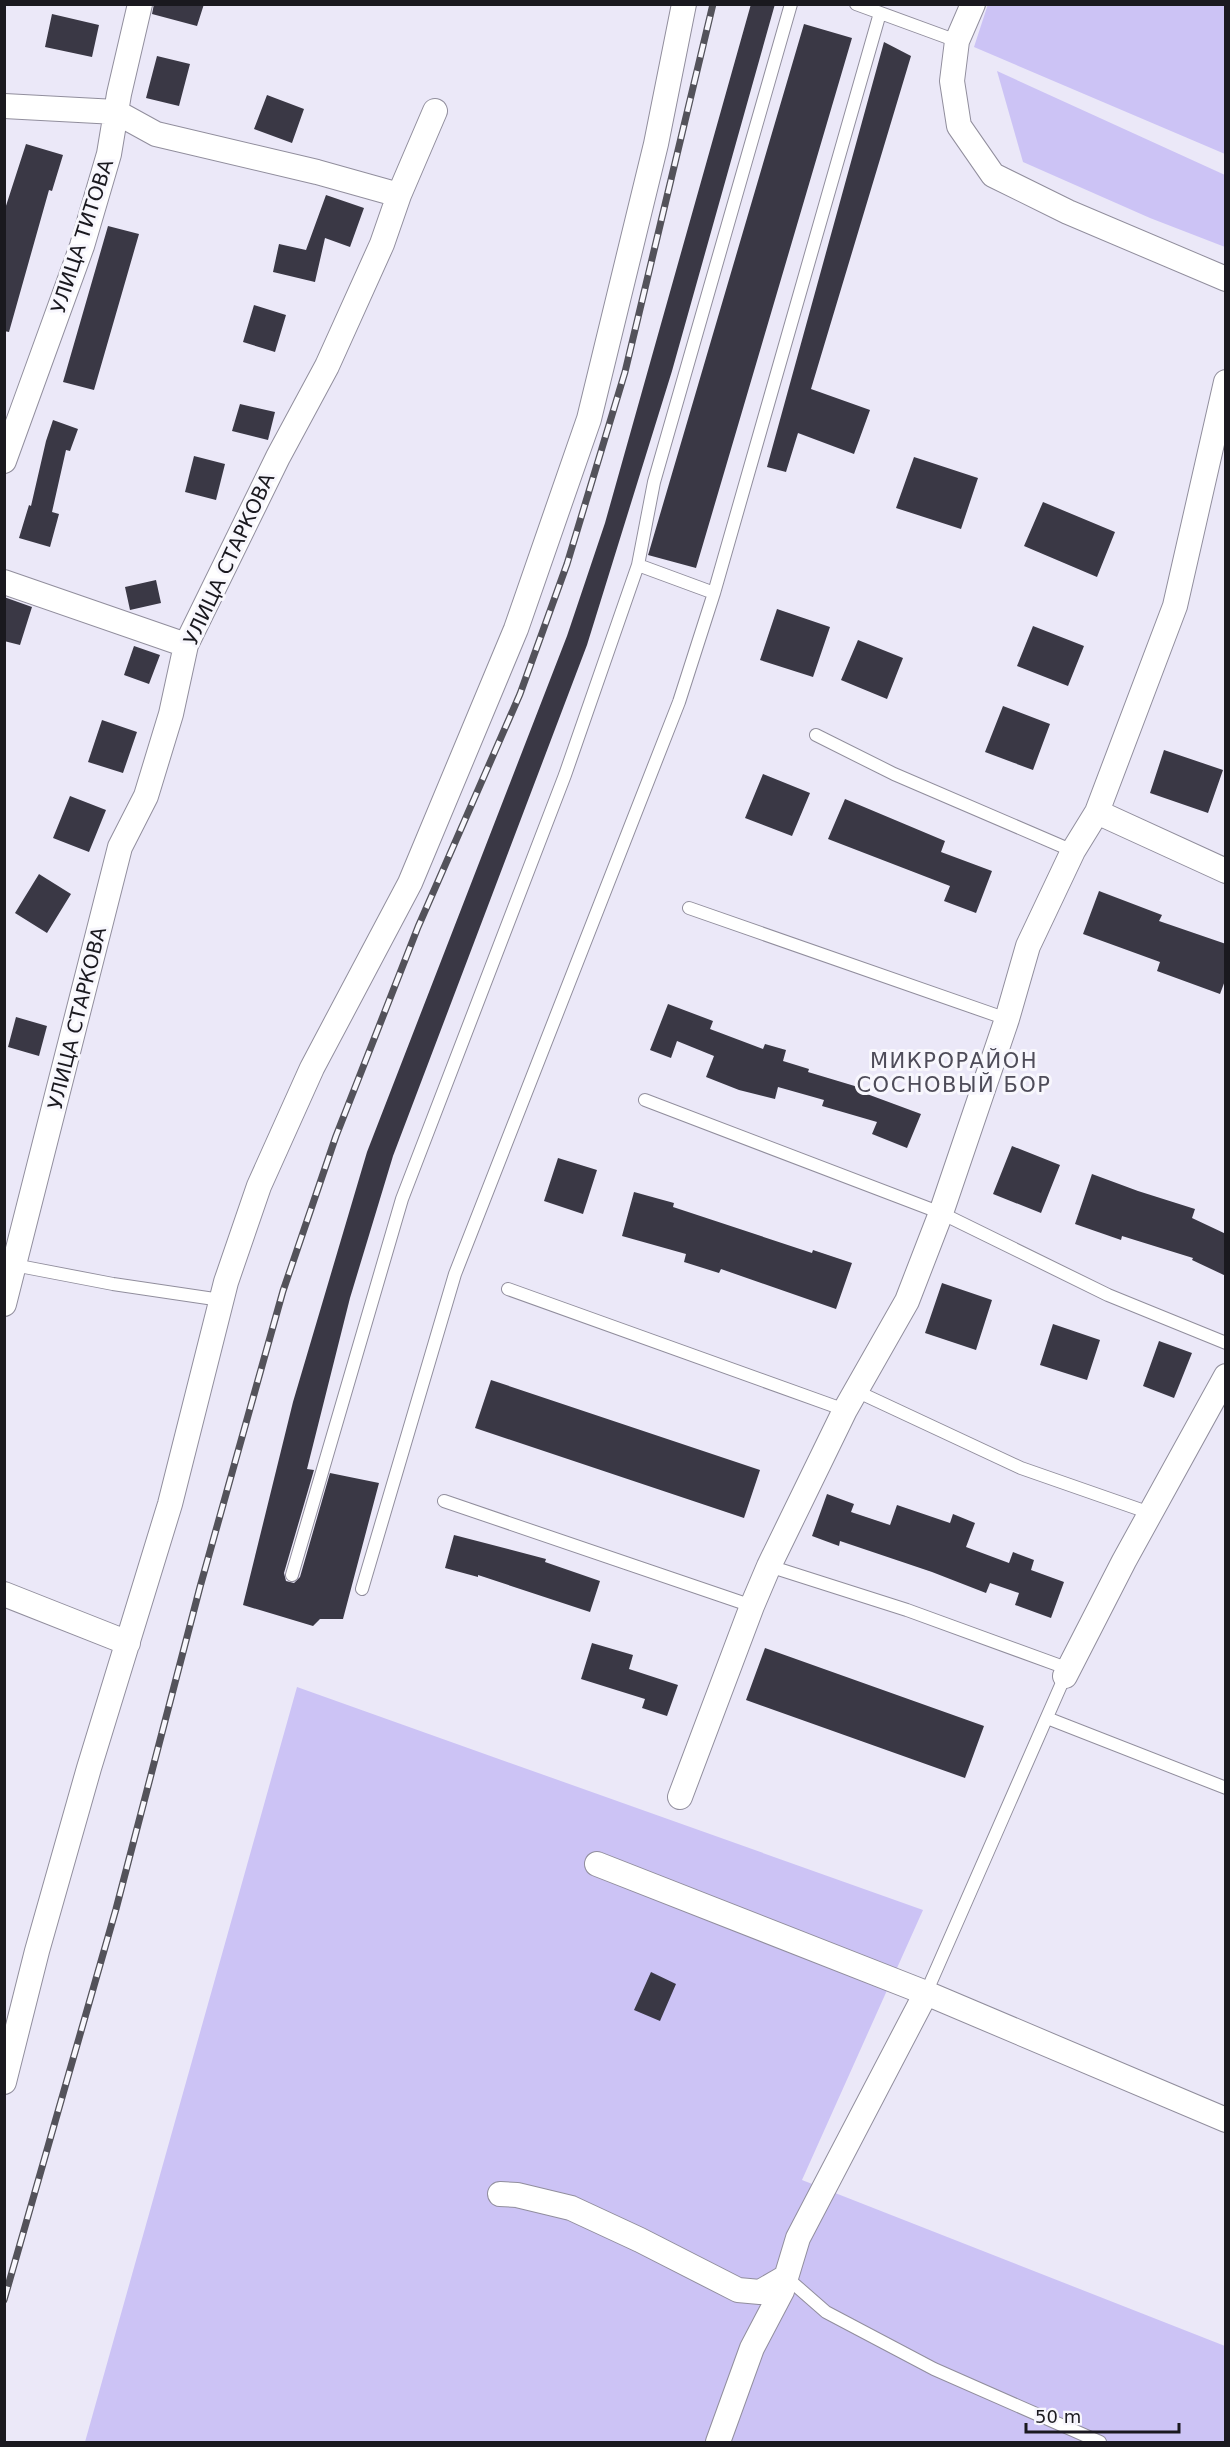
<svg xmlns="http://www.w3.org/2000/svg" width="1230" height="2447" font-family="'DejaVu Sans',sans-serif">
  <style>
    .green { fill: #ccc3f5 }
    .building { fill: #3a3845 }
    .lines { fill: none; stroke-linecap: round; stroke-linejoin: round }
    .service-casing { stroke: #918e9d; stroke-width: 14 }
    .minor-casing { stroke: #918e9d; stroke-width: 26 }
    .service { stroke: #fff; stroke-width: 12 }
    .minor { stroke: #fff; stroke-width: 24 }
    .rail-casing { stroke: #53525a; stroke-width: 7 }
    .rail { stroke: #f8f7fd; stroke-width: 4.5; stroke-dasharray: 14; stroke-linecap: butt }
    .labels { text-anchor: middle; stroke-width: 6; stroke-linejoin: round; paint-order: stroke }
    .street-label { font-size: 20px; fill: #1a191f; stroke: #f8f7fd }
    .neighbourhood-label { font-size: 21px; letter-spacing: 1.5px; fill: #4e4c59; stroke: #f8f7fd }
  </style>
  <rect width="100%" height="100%" fill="#ebe8f8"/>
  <path class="green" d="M988,4l237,1v149l-251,-107z
    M997,71l228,104v72l-75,-29 -127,-56z
    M297,1687l626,223 -121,270 423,166v96h-1140z"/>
  <path class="building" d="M154,4h50l-7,22 -45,-12z
    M751,4h24l-103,367 -85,274 -194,511 -43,142 -43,171 7,1 -30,103 2,8 8,2 6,-6 30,-104 49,10 -36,136h-23l-7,7 -70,-21 50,-203 74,-250 200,-516 38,-113z
    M52,14l47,11 -7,32 -47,-10z
    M804,24l48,14 -156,530 -48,-13 1,-3z
    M884,42l27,14 -100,333 59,21 -16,44 -56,-21 -12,39 -19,-5z
    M157,56l33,8 -11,42 -33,-8z
    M267,95l37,14 -12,34 -38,-14z
    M26,144l37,11 -11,36 -3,-1 -40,142 -5,-1v-119z
    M326,195l38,13 -14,39 -25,-9 -10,44 -42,-10 6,-28 27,6z
    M108,226l31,8 -45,156 -31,-8z
    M254,305l32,10 -11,37 -32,-10z
    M240,404l35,8 -7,28 -36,-9z
    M53,420l25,9 -8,22 -4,-1 -14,62 7,2 -9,33 -31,-9 10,-33 2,1 15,-65z
    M194,456l31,8 -9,36 -31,-8z
    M914,457l64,21 -17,51 -65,-21z
    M1043,502l72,30 -18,45 -73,-31z
    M156,580l5,23 -31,7 -5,-23z
    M4,597l28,10 -12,38 -16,-4z
    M777,609l53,18 -17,50 -53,-17z
    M1033,626l51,20 -16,40 -51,-20z
    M858,640l45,18 -16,41 -46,-19z
    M134,646l26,9 -11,29 -25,-9z
    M1003,706l47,18 -17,46 -48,-18z
    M102,720l35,12 -14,41 -35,-11z
    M1164,750l59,20 -15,43 -58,-20z
    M763,774l47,19 -18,43 -47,-18z
    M70,796l36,14 -17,42 -36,-14z
    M845,799l100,42 -4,11 51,19 -16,42 -32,-12 6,-15 -122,-47z
    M39,874l32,20 -24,39 -32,-20z
    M1099,891l63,24 -3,6 67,23v34l-6,16 -63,-23 3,-9 -77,-28z
    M668,1004l45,17 -3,8 53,20 2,-5 21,6 -3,11 26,8 -1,3 60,18 -1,4 54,20 -14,34 -35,-14 5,-12 -55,-16 2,-6 -46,-13 -3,12 -36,-9 -33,-13 8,-21 -37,-15 -6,17 -21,-8z
    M16,1017l31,9 -8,30 -31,-9z
    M1012,1146l48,19 -19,48 -48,-19z
    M558,1158l39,12 -14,44 -39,-13z
    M1092,1174l46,17 57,18 -3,9 34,16v42l-34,-16 1,-2 -71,-22 -1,4 -46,-16z
    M634,1192l40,11 -1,4 139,46 1,-3 39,13 -16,46 -115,-40 -2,4 -35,-11 2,-8 -64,-18z
    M942,1283l50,17 -16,50 -51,-17z
    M1053,1324l47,16 -13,40 -47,-15z
    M1159,1341l33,12 -18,45 -31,-12z
    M491,1380l269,90 -16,48 -269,-90z
    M827,1494l27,10 -3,8 39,13 7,-20 53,18 3,-9 22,9 -9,24 43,16 4,-11 21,8 -3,10 33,12 -13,36 -36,-13 4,-12 -29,-10 -4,10 -54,-21 -92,-31 -1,5 -27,-10z
    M454,1535l92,24 -1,3 55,19 -10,31 -112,-37v2l-33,-9z
    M592,1643l41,12 -4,14 49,16 -11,31 -25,-8 3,-9 -64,-20z
    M765,1648l219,78 -19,52 -219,-78z
    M651,1972l25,12 -16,37 -26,-11z"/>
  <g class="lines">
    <g class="service-casing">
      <path id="service" d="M856,4l101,37
        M638,565l76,28
        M816,735l78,39 179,77
        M689,908l318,111
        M645,1100l296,113 167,82 118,48
        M14,1265l99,19 108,16
        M508,1289l337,121
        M856,1391l165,77 129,45
        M444,1501l308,105
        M769,1566l138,44 162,59
        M292,1575l110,-376 163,-424 73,-210 16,-83 137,-478
        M362,1589l93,-315 224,-572 35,-109 166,-580
        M1047,1718l179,70
        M926,1993l139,-317
        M786,2277l40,35 108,57 166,73"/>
    </g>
    <g class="minor-casing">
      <path id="minor" d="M973,4l-16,37 -5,40 7,45 34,49 75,37 158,67
        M4,106l112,6 40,22 161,38 82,23
        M4,461l78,-215 27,-92 10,-60 21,-90
        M4,582l182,63
        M1097,812l129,59
        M4,1304l116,-457 26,-51 25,-82 15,-69 92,-188 49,-91 55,-122 17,-49 36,-84
        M4,1594l124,49
        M1065,1676l59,-115 102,-185
        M680,1797l72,-191 17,-40 76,-156 62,-109 34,-88 66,-194 21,-73 45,-95 24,-39 78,-206 51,-224
        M597,1864l329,129 300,127
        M4,2082l33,-131 52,-183 81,-264 56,-222 33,-96 53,-118 98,-185 106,-254 73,-210 67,-275 28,-140
        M500,2194l17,1 54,13 69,32 98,50 22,2 26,-15
        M718,2442l34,-94 30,-57 16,-53 128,-245"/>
    </g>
    <use href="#service" class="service"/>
    <use href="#minor" class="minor"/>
    <g class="rail-casing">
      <path id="rail" d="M4,2300l112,-391 84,-322 83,-296 53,-155 82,-209 102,-233 47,-130 58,-192 88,-368"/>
    </g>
    <use href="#rail" class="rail"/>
  </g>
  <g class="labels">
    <g class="street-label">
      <text transform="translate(82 236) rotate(-72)" y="7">УЛИЦА ТИТОВА</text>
      <text transform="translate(229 559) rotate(-65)" y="7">УЛИЦА СТАРКОВА</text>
      <text transform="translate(77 1018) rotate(-76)" y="7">УЛИЦА СТАРКОВА</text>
    </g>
    <g class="neighbourhood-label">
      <text x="954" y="1068">МИКРОРАЙОН<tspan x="954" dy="24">СОСНОВЫЙ БОР</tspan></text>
    </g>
  </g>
  <rect width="1230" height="2447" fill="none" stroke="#1a191f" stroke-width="12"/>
  <path d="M1026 2423v9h153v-9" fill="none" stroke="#1a191f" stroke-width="3"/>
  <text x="1035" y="2423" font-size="18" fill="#1a191f" stroke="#f8f7fd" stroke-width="4.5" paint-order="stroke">50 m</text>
</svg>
